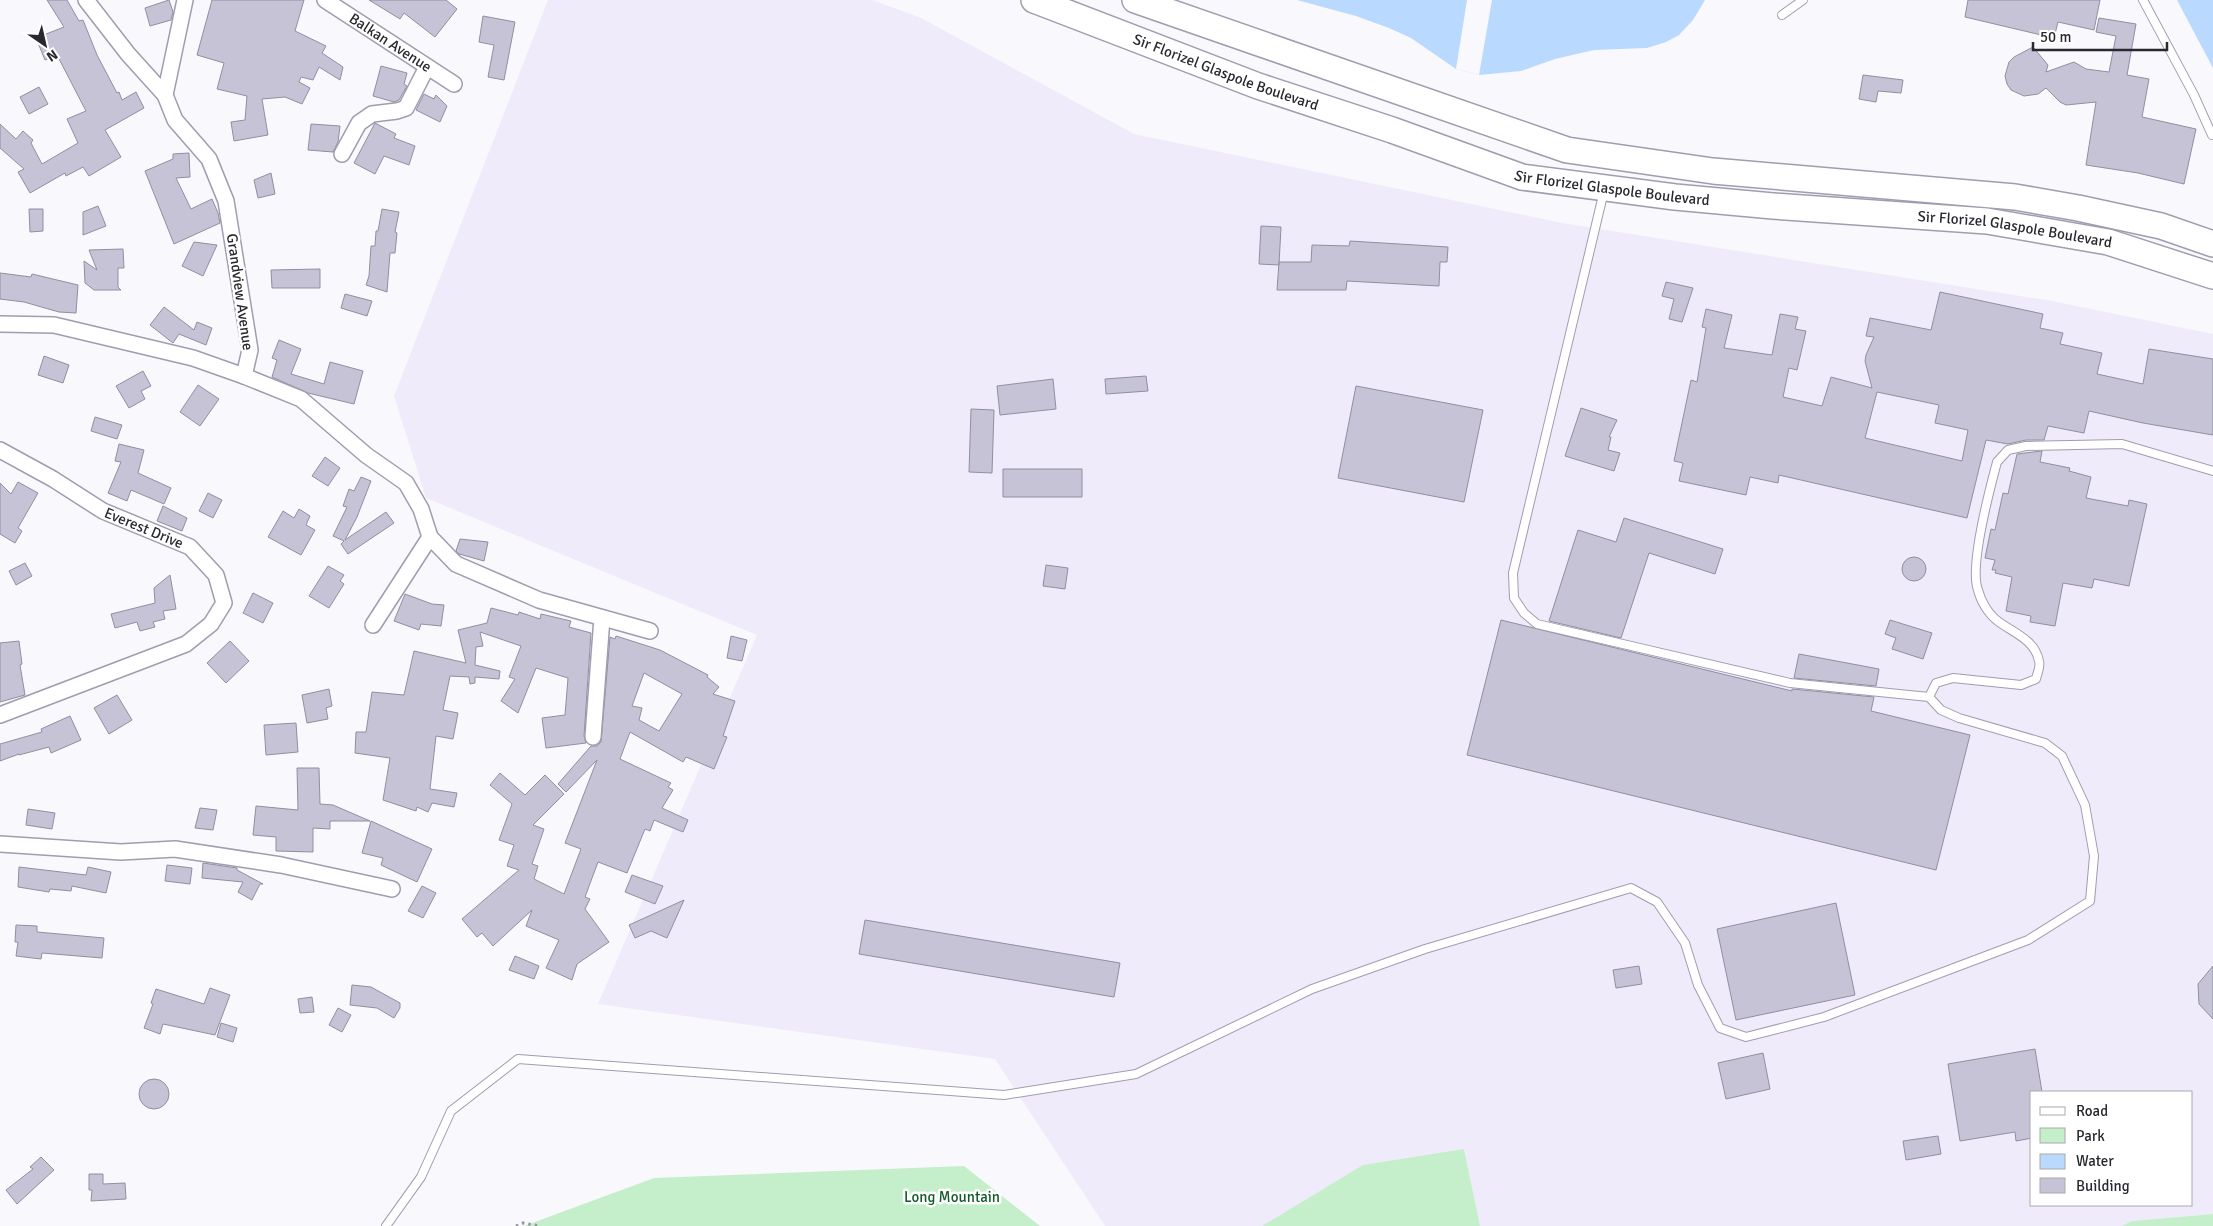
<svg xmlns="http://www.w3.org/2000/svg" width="2213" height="1226" font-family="Signika,sans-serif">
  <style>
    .built { fill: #efebfb; fill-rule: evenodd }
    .green { fill: #c5efcb }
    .water { fill: #bad9fe }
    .pier { fill: #f9f8fc }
    .building { fill: #c6c3d7; stroke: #918ea1; fill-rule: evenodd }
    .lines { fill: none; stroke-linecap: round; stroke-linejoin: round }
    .service-casing { stroke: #a19caf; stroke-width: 10 }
    .minor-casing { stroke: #a19caf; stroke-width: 18 }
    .trunk-casing { stroke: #a19caf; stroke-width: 28 }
    .path { stroke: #97959b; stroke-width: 3; stroke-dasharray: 2.5 4; stroke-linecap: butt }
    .service { stroke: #fff; stroke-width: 8 }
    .minor { stroke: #fff; stroke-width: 15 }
    .trunk { stroke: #fff; stroke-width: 25 }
    .labels { text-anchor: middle; stroke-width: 5; stroke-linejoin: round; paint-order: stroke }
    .street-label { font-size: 15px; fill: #2a282f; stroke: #fff }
    .park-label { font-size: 15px; fill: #115a29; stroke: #fff }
  </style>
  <rect width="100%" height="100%" fill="#f9f8fc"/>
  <path class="built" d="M548,0h324l49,18 213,116 428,89 490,78 161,33v880l-81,7 -11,5h-641l-16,-77 -202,77h-157l-110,-167 -397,-55 159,-369 -331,-137 -32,-102zM2032,1092h160v113h-160z"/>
  <path class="green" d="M1464,1149l16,77h-218l101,-61z
    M964,1166l76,60h-516l130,-48z
    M2213,1214v12h-92l11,-5z"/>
  <path class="water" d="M1297,0h408l-12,20 -14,15 -13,7 -19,6 -53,2 -39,9 -34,12 -42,4 -23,-6 -45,-31 -22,-10 -33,-12z
    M2177,0h36v68z"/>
  <path class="pier" d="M1467,0h25l-13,75 -23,-6z"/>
  <path class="building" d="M47,0h20l12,21 4,-1 14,35 20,38 2,-1 3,8 14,-8 8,16 -39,22 16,27 -32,19 -6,-9 -17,9 -1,-3 -35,20 -12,-21 6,-3 -24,-21v-24l16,15 7,-8 10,9 -2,3 11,21 36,-21 -11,-24 19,-8 -29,-56 -12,5 -9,-22 28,-11z
    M169,0l4,12 -2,8 -21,6 -5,-18z
    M212,0h92l-9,31 31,15 -4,7 21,14 -3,13 -21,-13 -6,13 -12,-3 -2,5 11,6 -8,16 -17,-7 -23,2 6,36 -34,6 -3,-19 14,-2 2,-24 -30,-7 7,-26 -27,-8z
    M369,0h77l11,9 -22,28 -31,-24 -4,6z
    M1968,0h132l-6,30 -36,-8 -4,16 -89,-21z
    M483,16l32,6 -11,58 -16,-3 6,-32 -15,-3z
    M2099,18l37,6 -9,51 22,4 -7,38 54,12 -12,55 -46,-11 -52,-8 10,-63 -30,3 -6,-3 -14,-14 -8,6 -14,2 -13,-6 -4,-6 -2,-8 4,-14 5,-5 19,-10 15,18 -2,7 28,-10 12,7 23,3 7,-36 -20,-4z
    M381,66l26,7 -3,11 3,2 -8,14 -5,2 -21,-6z
    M1863,75l40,5 -2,13 -23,-2 -2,11 -17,-3z
    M39,87l9,17 -19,10 -9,-17z
    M424,94l10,5 2,-4 11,11 -7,16 -24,-12z
    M375,123l21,11 -2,4 21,8 -6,19 -25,-9 -9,18 -21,-11z
    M311,124l29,2 -2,16 -5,10 -25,-2z
    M189,153l1,24 -14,1 15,31 21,-10 6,14 2,10 -46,21 -29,-73 28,-12v-5z
    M271,173l4,21 -17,4 -4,-18z
    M98,206l8,20 -23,9v-23z
    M29,209h14v22l-13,1z
    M382,209l17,3 -4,20 2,1 -2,20h-5l-3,39 -21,-7 3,-9 2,-30h4l1,-15h2z
    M1261,226l20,1 -2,38 -20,-1z
    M1350,241l98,6 -1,15h-7l-1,24 -92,-5 -1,9h-69l2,-28h32l1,-17 37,1z
    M194,242l23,3 -14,31 -21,-10z
    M123,249l1,19h-6v19l3,3h-27l-9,-7 -1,-22 13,9 -8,-20z
    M320,269v19h-48l-1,-18z
    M0,273l31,4 1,-3 46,11 -2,28 -17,-1 -35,-10 -24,-3z
    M1666,282l27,6 -11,34 -13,-3 5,-20 -12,-3z
    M1940,292l103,22 -3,14 23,5 -3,11 42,9 -5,21 46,10 6,-35 64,10v76l-70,-12 -54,-12 -5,22 -36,-7 -4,14h-18l-18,4 -22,-4 -19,78 -188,-43 -1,8 -28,-6 -4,18 -67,-14 4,-18 -9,-2 17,-81 6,2 9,-54 -4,-1 4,-18 26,6 -8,33 48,7 8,-41 18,3 -3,12 11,2 -9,39 -8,-2 -6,29 39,9 9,-29 41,11 -7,-27 1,-6 8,-18 -8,-1 4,-18 61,12zM1877,392l62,13 -4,18 33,7 -6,31 -97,-23z
    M345,294l27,7 -5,15 -26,-8z
    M164,307l30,23 3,-8 15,6 -6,17 -27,-11 -6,9 -23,-18z
    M279,340l22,9 -10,25 33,10 6,-22 33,9 -9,33 -46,-11 -36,-16 5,-17 -5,-2z
    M44,356l25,9 -6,18 -25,-8z
    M143,371l8,15 -10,5 4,8 -16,9 -13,-22z
    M1146,376l2,15 -42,3 -1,-15z
    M1053,379l3,30 -56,6 -3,-29z
    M198,385l21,14 -19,27 -20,-14z
    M1356,386l127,24 -19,92 -126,-24z
    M1581,408l36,12 -8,17h2l-3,13 12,3 -6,18 -49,-15z
    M971,409l23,1 -2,63 -23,-1z
    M95,417l27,8 -5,14 -26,-8z
    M119,444l25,6 -6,23 33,15 -7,16 -33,-14 -4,11 -19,-8 13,-31 -6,-1z
    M2042,451l-2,11 30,6 -1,3 22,6 -5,21 42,8 1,-6 18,4 -18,82 -35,-7 -2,9 -29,-5 -8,43 -25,-4 1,-6 -25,-5 6,-34 -17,-4 1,-3h-4l3,-10 -10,-2 6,-29 4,1 8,-37 5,1 9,-40z
    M325,457l15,11 -12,18 -16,-10z
    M1003,469h79v28h-79z
    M361,477l10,4 -14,36 -12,23 41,-28 8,11 -46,31 -7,-10 3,-3 -11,-5 14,-29 -4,-1 6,-17 5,2z
    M18,482l20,11 -20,35 4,3 -7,12 -15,-9v-51l11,11z
    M208,493l14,7 -9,18 -14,-7z
    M163,506l24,12 -5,13 -25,-10z
    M299,509l11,7 -4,9 9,5 -14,25 -33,-18 15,-26 11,7z
    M1624,518l99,31 -8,25 -66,-21 -28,85 -72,-17 29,-91 38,12z
    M460,539l28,3 -4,19 -25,-7 -3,-3z
    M1902 569a12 12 0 1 1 24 0a12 12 0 1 1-24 0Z
    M25,563l7,13 -16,9 -7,-14z
    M1046,565l22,3 -3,21 -22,-3z
    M328,566l16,9 -4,6 4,3 -15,24 -20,-12z
    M170,575l6,34 -13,2 2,8 -12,3 2,5 -15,4 -3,-9 -22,6 -4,-14 44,-11 -1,-15z
    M253,593l20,10 -10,20 -20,-10z
    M405,594l27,10 12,1 -3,21 -20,-2 -2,6 -25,-9z
    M491,608l27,7 1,-3 21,7 1,-5 30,7 -2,6 22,6 -7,103 2,7 -40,5 -4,-30 23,-3 3,-37 -32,-10 -18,45 -17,-12 14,-22 -6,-2 12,-31 -41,-14 3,14 -7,1 -1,18 25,6 -1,8 -24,-2v6l-5,1 -1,-7 -19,-1 -7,34 15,3 -5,26 -17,-3 -6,53 27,4 -3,14 -22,-4 -4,9 -11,-5 -1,4 -33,-11 7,-42 -35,-5 1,-21h10l6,-40 32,3 10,-44 52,12 -8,-33 29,-7z
    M1501,620l291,71v-2l82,8 -3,14 99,24 -34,135 -469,-115z
    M1890,620l42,13 -9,26 -31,-10 4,-11 -11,-4z
    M616,636l44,14 48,25 -1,2 12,10 -6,7 22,7 -12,35 4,1 -13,32 -28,-12 -3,5 -53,-30 -10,27 51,24 -3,4 5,3 -11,18 26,12 -5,12 -29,-12 -4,11 -5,-2 -18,44 -29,-11 -13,35 5,2 -5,10 24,33 -32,22 -5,16 -26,-12 13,-28 -33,-14 6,-16 -39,36 -11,-13 -5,4 -15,-18 57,-49 -12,-4 7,-21 -15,-5 13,-36 -22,-19 10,-12 25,22 20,-20 19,19 -31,31 11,4 -12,35 6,2 -4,13 30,15 17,-45 -16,-6 32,-83 -31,32 -8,-8 33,-38h6l4,-4 9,-105 5,2zM644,673l38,21 -23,37 -20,-11 3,-12 -10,-2z
    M731,636l16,4 -5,21 -15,-3z
    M19,641l3,23 -2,1 5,30 -25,7v-59z
    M230,641l19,20 -23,22 -19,-20z
    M1799,654l80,15 -3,17 -82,-8z
    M329,689l3,17 -6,2 2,11 -21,4 -5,-28z
    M117,695l15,25 -23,14 -15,-26z
    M70,716l11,24 -30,13 -2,-6 -30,8v-1l-19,7v-17l42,-12 -1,-3z
    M296,723l2,29 -32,3 -2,-30z
    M297,768h22l1,36 13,1 37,16h-40v8l-17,-1v24l-37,-1v-14l-23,-2 3,-29 42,4z
    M200,808l17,2 -4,20 -18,-2z
    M28,809l27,4 -3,16 -26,-4z
    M371,821l61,28 -15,33 -36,-17 2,-7 -21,-5z
    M203,863l34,5v2l26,14h-3l-8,16 -14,-8 5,-10 -41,-4z
    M167,865l25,3 -2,16 -25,-3z
    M19,867l67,8 2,-8 23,5 -5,21 -34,-7 -1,5 -21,-2 -1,3 -31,-5z
    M632,875l31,11 -8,18 -30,-12z
    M422,886l14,7 -13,25 -15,-7z
    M684,900l-17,38 -16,-7 -16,7 -6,-13z
    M1836,903l19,92 -119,25 -19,-91z
    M865,920l255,43 -6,34 -255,-43z
    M16,925l21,1v6l67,6 -2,20 -60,-5 -1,6 -25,-3 2,-14h-3z
    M515,956l24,10 -5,13 -25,-9z
    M1639,966l3,18 -26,4 -3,-18z
    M2213,966v53l-14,-15 -1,-20z
    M352,985l19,2 29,16v5l-6,10 -17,-10 -27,-3z
    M210,988l20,7 -15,40 -52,-11 -3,10 -16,-6 9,-24 -2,-1 5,-14 48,15z
    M312,997l2,15 -14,1 -2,-14z
    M338,1008l13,7 -9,17 -13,-7z
    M221,1023l16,5 -4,14 -16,-5z
    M2035,1049l7,43h-10v46l-16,3 -1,-9 -55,9 -12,-77z
    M1763,1053l7,36 -44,10 -8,-36z
    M139 1094a15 15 0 1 1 30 0a15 15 0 1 1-30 0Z
    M1938,1136l3,18 -35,6 -3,-19z
    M41,1157l13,13 -37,34 -11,-14 27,-21 -3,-2z
    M89,1174h14v10l22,-1 1,16 -35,2 1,-11h-3z"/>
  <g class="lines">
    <g class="service-casing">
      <path id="service" d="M2143,0l51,95 18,40
        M1782,15l21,-15
        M1604,191l-91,382 1,25 10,15 13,11 253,59 139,14
        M386,1226l35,-49 30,-66 67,-52 486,36 132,-21 176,-85 113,-40 206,-61 26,14 28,41 13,42 22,43 26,9 78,-20 204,-77 62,-39 4,-45 -9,-51 -23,-49 -17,-13 -86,-25 -18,-8 -12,-13 7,-14 17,-5 68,7 15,-6c1,-5 5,-13 3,-18 -4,-21 -25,-28 -40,-39 -10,-7 -18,-20 -21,-32 -9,-23 12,-102 19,-128l11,-12 18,-4 96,-2 91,27"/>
    </g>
    <g class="minor-casing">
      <g id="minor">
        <path d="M86,0l42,54 37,41 20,-95"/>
        <path id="s1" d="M325,0l129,84"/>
        <path d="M342,154l17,-31 13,-9 25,-3 9,-3 21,-41"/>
        <path d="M0,324l54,1 139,33 51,18 6,-26 -24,-149 -17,-42 -34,-39 -10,-25"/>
        <path d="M244,376l57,23 65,56 40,28 15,26 9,28 26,27 83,36 111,31"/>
        <path id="s2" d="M0,450l53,29 50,32 87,36 26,28 8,28 -13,21 -25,20 -186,71"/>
        <path d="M373,625l57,-88"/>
        <path d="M593,737l9,-119"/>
        <path d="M0,844l121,8 54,-3 106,16 111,24"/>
      </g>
    </g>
    <g class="trunk-casing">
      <g id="trunk">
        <path id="s3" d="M1034,0l224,86 134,44 130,47 153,20 98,9 214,15 121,21 105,34"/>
        <path d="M1135,0l432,150 146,21 302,26 63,11 83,18 52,18"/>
      </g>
    </g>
    <path class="path" d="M516,1226l7,-3 17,3"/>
    <use href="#service" class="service"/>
    <use href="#minor" class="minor"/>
    <use href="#trunk" class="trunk"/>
  </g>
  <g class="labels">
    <g class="street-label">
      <text dy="5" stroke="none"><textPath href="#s1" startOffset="78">Balkan Avenue</textPath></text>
      <text dy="5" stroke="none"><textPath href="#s3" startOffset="205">Sir Florizel Glaspole Boulevard</textPath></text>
      <text dy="5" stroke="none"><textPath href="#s3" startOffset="610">Sir Florizel Glaspole Boulevard</textPath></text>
      <text dy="5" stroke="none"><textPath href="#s3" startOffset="1015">Sir Florizel Glaspole Boulevard</textPath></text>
      <text transform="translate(240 292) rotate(82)" y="5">Grandview Avenue</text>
      <text dy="5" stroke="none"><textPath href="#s2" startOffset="164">Everest Drive</textPath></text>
    </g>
    <g class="park-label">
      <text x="952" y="1202">Long Mountain</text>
    </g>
  </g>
  <rect x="2030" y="1091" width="162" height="115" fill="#ffffff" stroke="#aaa9ac"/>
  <rect x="2040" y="1107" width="25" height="8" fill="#ffffff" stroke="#aaa9ac"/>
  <text x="2076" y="1116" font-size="15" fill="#2a282f">Road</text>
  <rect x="2040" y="1128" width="25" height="15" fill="#c5efcb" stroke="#aaa9ac"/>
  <text x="2076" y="1141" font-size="15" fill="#2a282f">Park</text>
  <rect x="2040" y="1154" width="25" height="15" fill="#bad9fe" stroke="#aaa9ac"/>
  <text x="2076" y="1166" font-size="15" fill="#2a282f">Water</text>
  <rect x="2040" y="1178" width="25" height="15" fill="#c6c3d7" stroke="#aaa9ac"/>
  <text x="2076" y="1191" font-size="15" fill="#2a282f">Building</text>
  <g transform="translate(45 45) rotate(146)" stroke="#ffffff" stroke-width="4" paint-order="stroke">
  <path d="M0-4L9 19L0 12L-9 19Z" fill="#2a282f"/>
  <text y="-8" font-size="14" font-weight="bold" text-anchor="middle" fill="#2a282f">N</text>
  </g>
  <path d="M2033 42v8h134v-8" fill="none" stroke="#2a282f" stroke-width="2.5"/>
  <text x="2040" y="42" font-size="15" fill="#2a282f" stroke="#ffffff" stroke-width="4" paint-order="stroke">50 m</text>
</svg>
